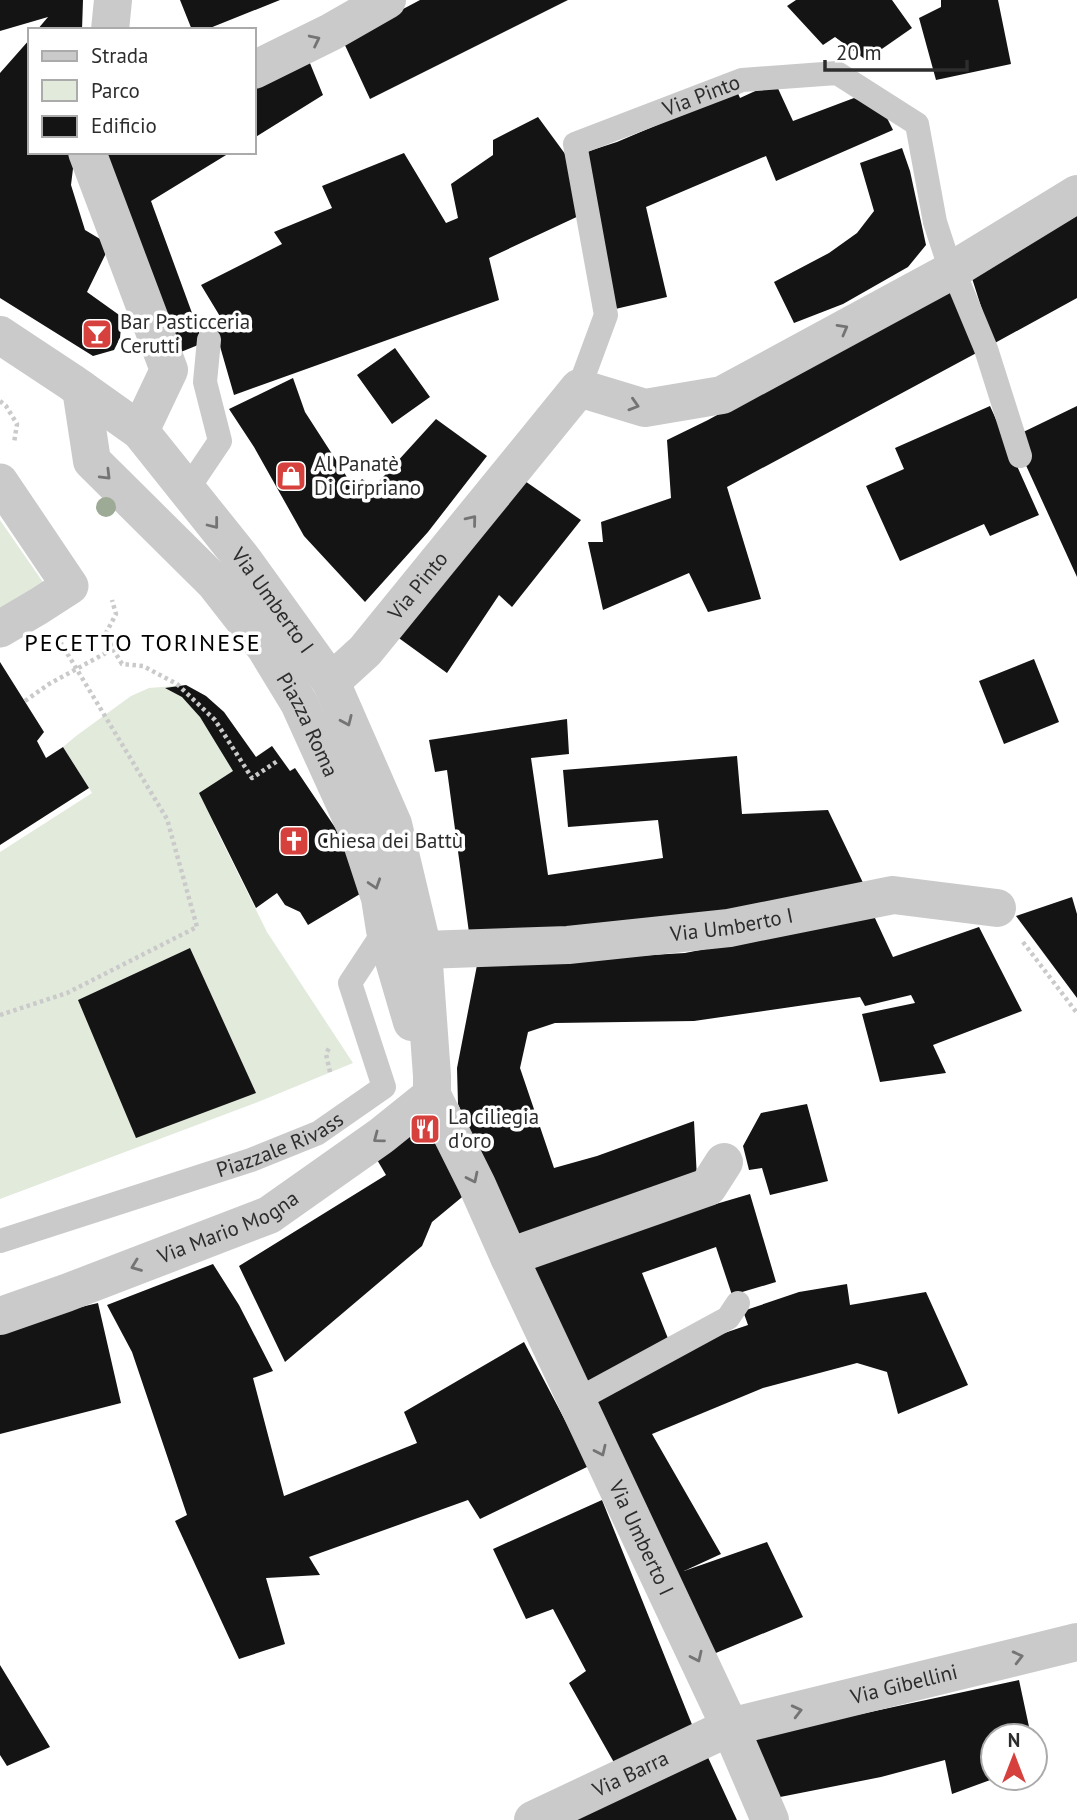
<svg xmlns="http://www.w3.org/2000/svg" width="1077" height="1820" font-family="'PT Sans',sans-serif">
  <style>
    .green { fill: #e2eadc }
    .building { fill: #141414 }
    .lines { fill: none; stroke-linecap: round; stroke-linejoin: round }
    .path { stroke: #cacaca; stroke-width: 4.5; stroke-dasharray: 3.5 3.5; stroke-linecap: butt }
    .service { stroke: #cacaca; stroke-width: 24 }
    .pedestrian { stroke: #cacaca; stroke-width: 37 }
    .minor { stroke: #cacaca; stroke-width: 38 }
    .tree { fill: #9daa95 }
    .oneway { stroke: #747474 }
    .labels { text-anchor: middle; stroke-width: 7; stroke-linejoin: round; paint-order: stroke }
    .street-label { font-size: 21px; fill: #2d2d2d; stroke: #fff }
    .poi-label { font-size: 21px; fill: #2d2d2d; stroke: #fff; text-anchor: start }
    .quarter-label { font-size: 24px; letter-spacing: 2px; fill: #000; stroke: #fff }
  </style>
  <rect width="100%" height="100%" fill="#fff"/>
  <path class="green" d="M0,520l45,65 -45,28z
    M186,685l20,11 18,16 31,45 17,-11 18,25 -76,54 53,107 86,131 -95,39 -258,97v-347l92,-59 -29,-46 13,-11 55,-40 18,-8z"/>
  <path class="building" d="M0,0h83l-1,30h-45l11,-13 -48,14z
    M180,0h100l-75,30h-13z
    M420,0h148l-198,99 -27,-58z
    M796,0h96l20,28 -46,32 -31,-23 -12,8 -36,-39z
    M941,0h57l13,64 -75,16 -17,-62 22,-11z
    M30,39v113h45l-4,33 14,45 25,15 -23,47 35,25 -2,21 -6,12 -21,6 -93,-58v-225z
    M305,51l18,44 -69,43v-62z
    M775,82l18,39 61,-23 29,12 10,20 -117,51 -10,-25 -120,51 21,90 -56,13 -28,-157 34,-11 120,-51 3,7z
    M538,117l33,45 12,52 -94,44 10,42 -265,95 -21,-73 8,-4 -20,-33 81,-41 -8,-12 58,-24 -10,-22 82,-33 42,70 12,-5 -7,-34 42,-29v-15z
    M902,148l8,23 16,74 -18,22 -65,37 -49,19 -20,-41 55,-29 28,-20 17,-22 -14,-48z
    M101,152h130l-80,49 52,142 -32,13z
    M1077,210v88l-84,46 -23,-72z
    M957,283l25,67 -255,137 34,112 -53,13 -19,-39 -86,37 -15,-68h15l-2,-20 70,-24 -4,-58 41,-20z
    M395,348l35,49 -38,27 -35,-49z
    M293,378l12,34 49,76 8,-9 12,8 62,-68 51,37 -59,76 -63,70 -61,-66 -50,-89 -25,-38z
    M990,406l49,109 -49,21 -6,-12 -84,37 -34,-75 38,-17 -9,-21z
    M1077,406v171l-64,-140z
    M522,479l59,41 -69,87 -13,-12 -52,78 -51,-37z
    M1034,659l25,63 -55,22 -25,-63z
    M0,662l44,70 -7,9 9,17 17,-11 26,41 -89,57z
    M186,685l20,11 18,16 32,45 16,-11 18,25 5,-3 66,98 4,25 -57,34 -8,-13 -15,-7 -8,-12 -21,15 -57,-115 34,-22 -33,-54 -18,-20 -17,-9z
    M567,719l2,35 -38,4 17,117 115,-17 -5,-38 -90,7 -5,-57 174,-14 5,58 86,-4 39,81 -117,23 -280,26 -23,-170 -12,2 -6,-32z
    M1072,897l5,17v84l-61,-82z
    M874,916l19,41 86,-30 43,84 -89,34 13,28 -66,9 -18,-68 53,-11 -4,-8 -46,11 -5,-9 -166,24 -139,2 -27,9 -8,36 34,100 43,-12 97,-35 3,58 -177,66 -62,-141 -1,-36 21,-108 75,1 132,-8z
    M190,948l66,145 -120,45 -58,-138z
    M807,1104l21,77 -58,14 -8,-27 -13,2 -6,-24 18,-33z
    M429,1113l44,75 -41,34 -10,24 -137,116 -46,-96 147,-91 -10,-17z
    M750,1194l26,88 -44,13 -16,-48 -74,26 27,68 -83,46 -57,-128z
    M213,1264l26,41 34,66 -20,7 31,118 133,-53 -13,-31 120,-70 65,124 -109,53 -12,-19 -159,57 11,18 -54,3 19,66 -46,15 -64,-138 12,-6 -55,-163 -25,-47z
    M847,1284l3,21 76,-13 42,93 -70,29 -11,-42 -30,-9 -94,25 -111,46 69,120 -37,17 83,-29 36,75 -92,38 -121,-254 114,-61 44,-15 -5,-14 56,-19z
    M98,1303l23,100 -121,31v-108z
    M602,1500l93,232 -79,34 -47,-83 17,-12 -33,-62 -27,10 -33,-70z
    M0,1665l50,82 -43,19 -7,-11z
    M1019,1680l12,56h-38v43l-41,15 -7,-34 -64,17 -111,22 -26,-60z
    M705,1751l32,69h-183z"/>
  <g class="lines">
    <path class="path" d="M0,401l6,5 11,18 -3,19
      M113,649l9,15 21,2 34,18 38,36 37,58 27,-18
      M25,701l24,-17 64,-35 -7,-16 10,-19 -4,-14
      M1023,942l54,71
      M0,1015l67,-22 130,-66 -30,-108 -106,-176
      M330,1072l-4,-18 4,-8"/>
    <g class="service">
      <path id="s1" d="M579,388l27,-73 -31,-171 167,-64 95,-7 80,51 18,98 16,49 5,6 30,72 34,107"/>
      <path d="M187,490l33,-49 -15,-59 4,-42"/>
      <path id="s2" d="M0,1241l251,-81 67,-27 66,-46 -34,-104 35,-53"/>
      <path d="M577,1400l151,-82 10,-15"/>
    </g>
    <path class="pedestrian" d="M0,482l70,104 -31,20 -39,23"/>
    <g class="minor">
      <path d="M110,30l3,-30"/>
      <path d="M254,70l77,-38 56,-32"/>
      <path d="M87,152l82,218 -29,61"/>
      <path id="s3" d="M0,335l71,47 69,49 104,130 87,121 62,142 30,126 9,126v19l45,90 32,72 221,470 40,93"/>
      <path id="s4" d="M81,389l11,72 123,122 50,64 34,56 61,134 20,61 5,32 27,92"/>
      <path id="s5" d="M331,682l34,-31 214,-263 66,20 77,-13 229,-124 126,-77"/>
      <path id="s6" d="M423,950l145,-5 161,-17 164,-33 104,13"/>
      <path d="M509,1257l199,-70 16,-25"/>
      <path id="s7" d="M0,1316l66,-23 203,-78 112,-79 51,-41"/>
      <path id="s8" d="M533,1820l197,-93 347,-85"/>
    </g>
  </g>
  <circle class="tree" cx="106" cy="507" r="10"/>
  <defs><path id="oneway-chevron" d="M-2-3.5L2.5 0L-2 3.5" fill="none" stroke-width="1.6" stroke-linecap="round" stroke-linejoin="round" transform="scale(1.75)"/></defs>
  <g class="oneway">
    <use href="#oneway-chevron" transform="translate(315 40) rotate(-26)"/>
    <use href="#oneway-chevron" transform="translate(843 329) rotate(-29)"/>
    <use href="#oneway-chevron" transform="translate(634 405) rotate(17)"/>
    <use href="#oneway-chevron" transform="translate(106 475) rotate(45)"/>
    <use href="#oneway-chevron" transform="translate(472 520) rotate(-51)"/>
    <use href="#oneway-chevron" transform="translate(214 524) rotate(52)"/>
    <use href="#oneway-chevron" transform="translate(347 721) rotate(66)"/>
    <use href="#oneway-chevron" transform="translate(375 884) rotate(72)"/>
    <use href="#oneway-chevron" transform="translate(378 1138) rotate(143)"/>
    <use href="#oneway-chevron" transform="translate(473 1178) rotate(64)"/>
    <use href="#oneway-chevron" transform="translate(136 1266) rotate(159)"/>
    <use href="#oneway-chevron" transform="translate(601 1451) rotate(65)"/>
    <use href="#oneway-chevron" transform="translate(697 1657) rotate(65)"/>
    <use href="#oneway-chevron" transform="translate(1018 1657) rotate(-14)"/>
    <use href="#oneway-chevron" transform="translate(797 1711) rotate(-14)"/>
  </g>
  <defs>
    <g id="bar-square" transform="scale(1.575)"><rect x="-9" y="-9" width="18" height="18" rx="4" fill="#d7413d" stroke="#fff"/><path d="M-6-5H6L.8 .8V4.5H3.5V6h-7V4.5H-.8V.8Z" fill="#fff"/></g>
    <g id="shop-square" transform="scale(1.575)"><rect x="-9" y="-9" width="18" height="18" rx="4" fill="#d7413d" stroke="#fff"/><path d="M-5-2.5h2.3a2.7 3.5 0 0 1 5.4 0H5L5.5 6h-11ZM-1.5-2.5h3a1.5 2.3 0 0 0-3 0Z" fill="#fff"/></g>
    <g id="church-square" transform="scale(1.575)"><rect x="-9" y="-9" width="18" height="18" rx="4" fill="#d7413d" stroke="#fff"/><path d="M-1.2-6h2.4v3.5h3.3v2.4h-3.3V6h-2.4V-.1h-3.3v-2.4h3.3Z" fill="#fff"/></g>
    <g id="restaurant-square" transform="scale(1.575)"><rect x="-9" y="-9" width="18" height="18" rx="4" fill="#d7413d" stroke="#fff"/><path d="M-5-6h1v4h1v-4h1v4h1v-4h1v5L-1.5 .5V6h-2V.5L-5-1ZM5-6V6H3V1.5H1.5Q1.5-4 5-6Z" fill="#fff"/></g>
  </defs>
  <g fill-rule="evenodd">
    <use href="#bar-square" x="97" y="334"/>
    <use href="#shop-square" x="291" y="476"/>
    <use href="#church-square" x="294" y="841"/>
    <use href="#restaurant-square" x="425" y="1129"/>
  </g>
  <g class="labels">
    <g class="street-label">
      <text dy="7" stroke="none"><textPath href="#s1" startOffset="387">Via Pinto</textPath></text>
      <text dy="7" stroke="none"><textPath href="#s5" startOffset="130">Via Pinto</textPath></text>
      <text dy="7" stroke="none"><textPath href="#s3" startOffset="385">Via Umberto I</textPath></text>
      <text dy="7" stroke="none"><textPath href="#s4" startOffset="416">Piazza Roma</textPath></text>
      <text dy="7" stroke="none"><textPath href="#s6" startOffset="310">Via Umberto I</textPath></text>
      <text dy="7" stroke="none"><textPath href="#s2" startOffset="296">Piazzale Rivass</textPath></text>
      <text dy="7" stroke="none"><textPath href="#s7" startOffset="245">Via Mario Mogna</textPath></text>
      <text dy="7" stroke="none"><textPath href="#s3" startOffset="1405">Via Umberto I</textPath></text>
      <text dy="7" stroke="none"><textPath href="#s8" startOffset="397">Via Gibellini</textPath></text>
      <text dy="7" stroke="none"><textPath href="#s8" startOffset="108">Via Barra</textPath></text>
    </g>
    <g class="poi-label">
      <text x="120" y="329">Bar Pasticceria<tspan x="120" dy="24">Cerutti</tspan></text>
      <text x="314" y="471">Al Panatè<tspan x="314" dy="24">Di Cirpriano</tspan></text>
      <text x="317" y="848">Chiesa dei Battù</text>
      <text x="448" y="1124">La ciliegia<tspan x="448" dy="24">d'oro</tspan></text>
    </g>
    <g class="quarter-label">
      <text x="143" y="651">PECETTO TORINESE</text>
    </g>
  </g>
  <rect x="28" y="28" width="228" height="126" fill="#ffffff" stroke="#ababab" stroke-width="2"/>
  <rect x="42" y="51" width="35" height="10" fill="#cacaca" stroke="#ababab" stroke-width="2"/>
  <text x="91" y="63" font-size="21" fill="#2d2d2d">Strada</text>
  <rect x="42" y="80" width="35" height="21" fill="#e2eadc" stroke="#ababab" stroke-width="2"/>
  <text x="91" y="98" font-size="21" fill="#2d2d2d">Parco</text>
  <rect x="42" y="116" width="35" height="21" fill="#141414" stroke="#ababab" stroke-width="2"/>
  <text x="91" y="133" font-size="21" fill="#2d2d2d">Edificio</text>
  <g transform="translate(1014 1757)"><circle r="33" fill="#ffffff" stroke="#ababab" stroke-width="2"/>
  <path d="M0-5L12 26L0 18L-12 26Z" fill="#d7413d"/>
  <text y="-10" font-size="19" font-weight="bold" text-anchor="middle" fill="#2d2d2d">N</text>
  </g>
  <path d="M825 60v10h142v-10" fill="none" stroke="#2d2d2d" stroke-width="3.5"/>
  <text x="836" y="60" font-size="21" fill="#2d2d2d" stroke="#ffffff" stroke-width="5" paint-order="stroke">20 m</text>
</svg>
